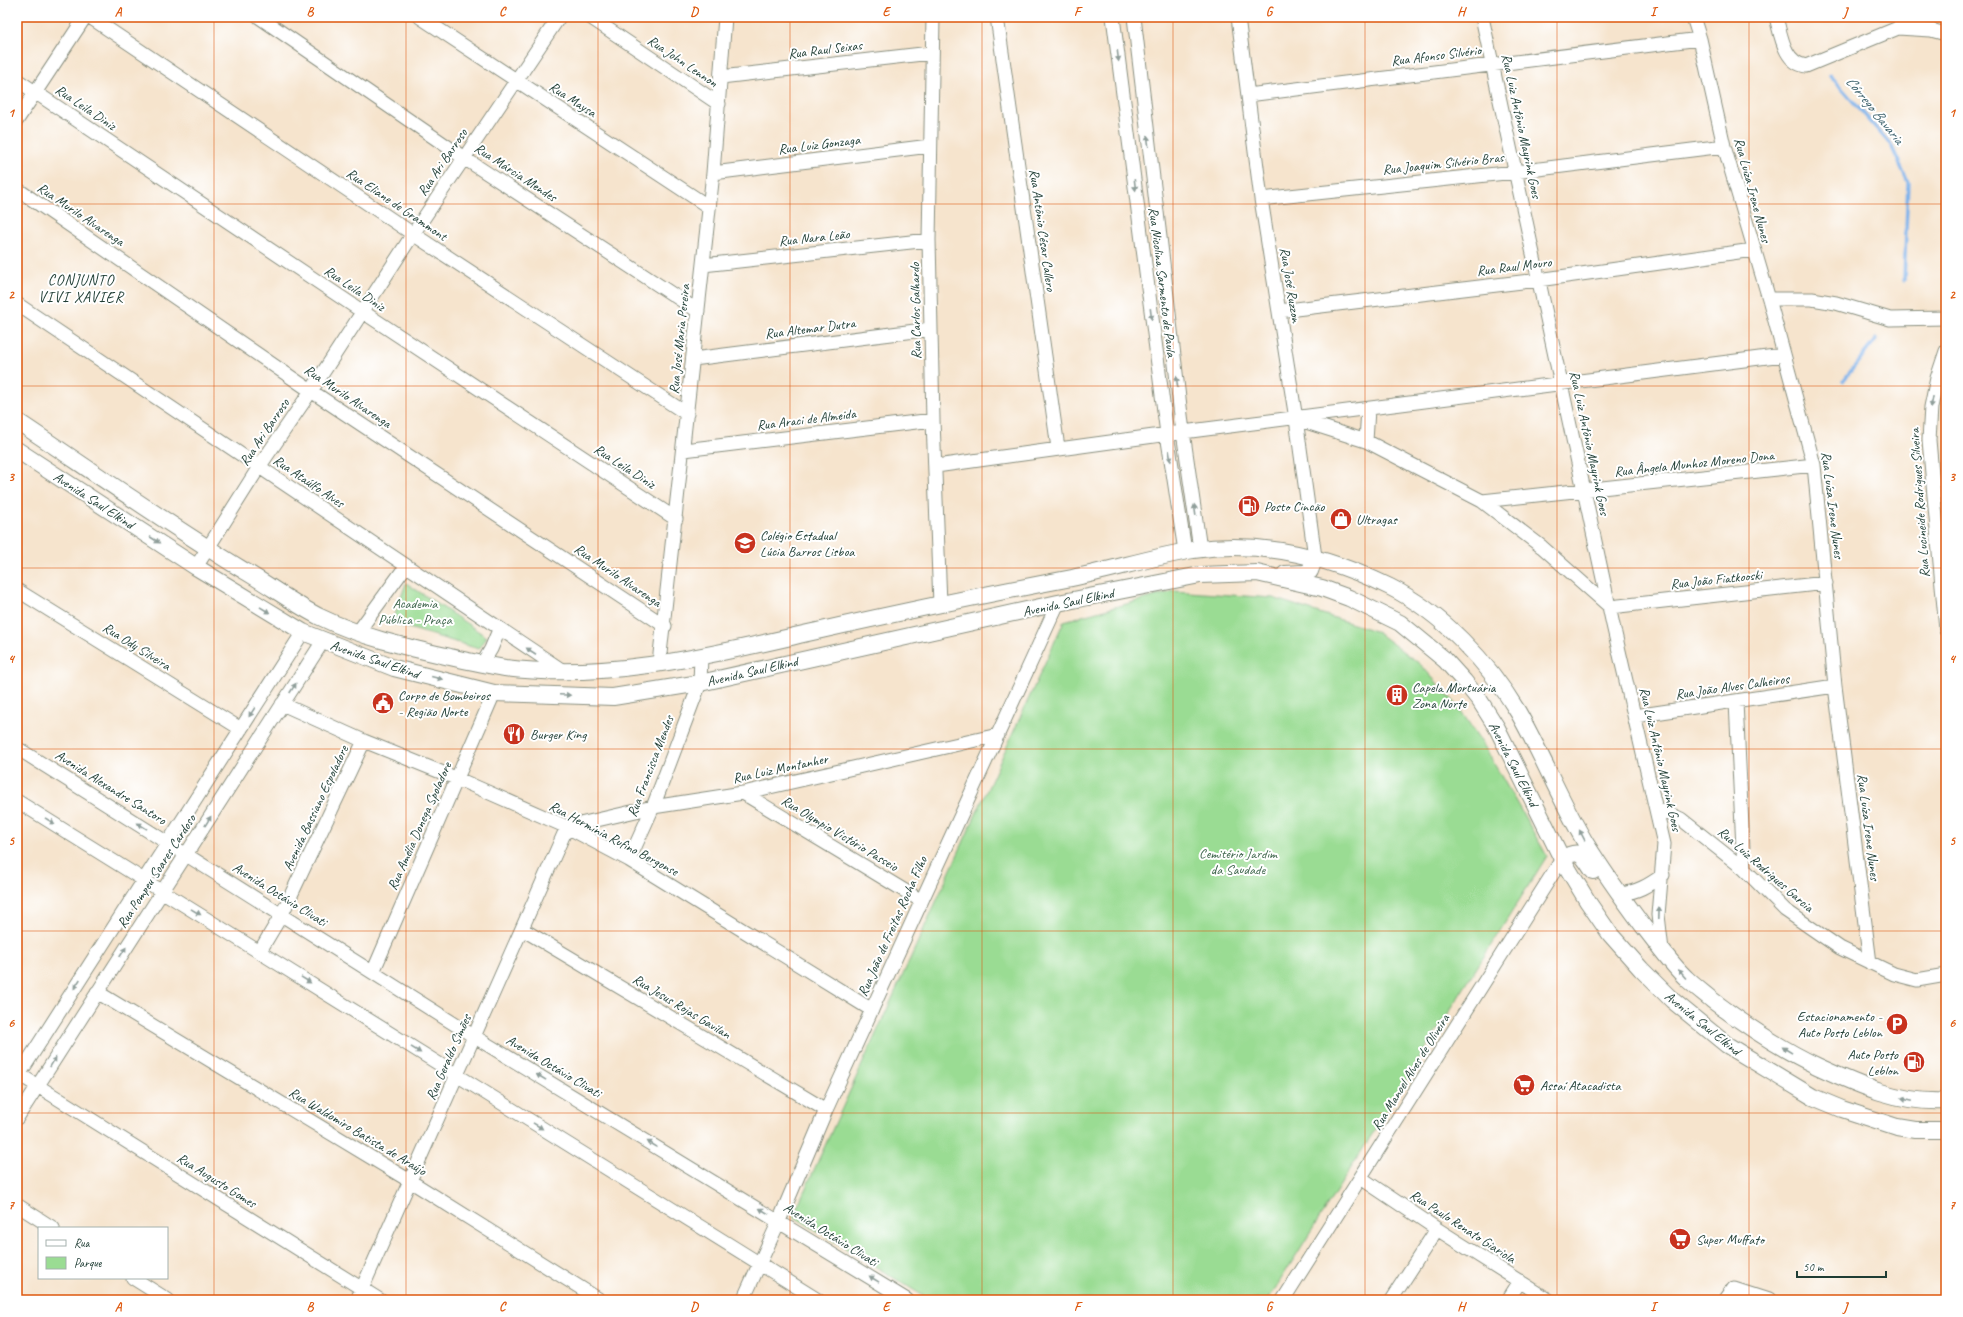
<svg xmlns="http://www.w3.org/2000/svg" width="1963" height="1317" font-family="Caveat,sans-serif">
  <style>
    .green { fill: #9adc93; stroke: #5c8c64 }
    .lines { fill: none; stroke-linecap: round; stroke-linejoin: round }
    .stream { stroke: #7db2eb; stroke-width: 3.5 }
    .minor-casing { stroke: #8a9080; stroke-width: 15 }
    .major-casing { stroke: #8a9080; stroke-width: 18 }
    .minor { stroke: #fff; stroke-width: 13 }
    .major { stroke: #fff; stroke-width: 16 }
    .oneway { fill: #8f9e9a }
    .grid { fill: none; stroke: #de580e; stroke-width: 1; stroke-opacity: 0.55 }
    .labels { text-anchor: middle; stroke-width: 4; stroke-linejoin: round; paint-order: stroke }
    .street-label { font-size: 14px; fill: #1f3d34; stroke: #fff }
    .poi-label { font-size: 14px; fill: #1f3d34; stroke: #fff; text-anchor: start }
    .park-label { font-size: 14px; fill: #3e654c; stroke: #fff }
    .water-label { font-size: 15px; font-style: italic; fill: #3b606b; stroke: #fff }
    .neighbourhood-label { font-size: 15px; letter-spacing: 1px; fill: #1f3d34; stroke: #fff }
    .neatline { fill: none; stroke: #de580e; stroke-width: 1.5 }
    .grid-label { font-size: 13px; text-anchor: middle; font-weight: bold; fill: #de580e }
  </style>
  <rect width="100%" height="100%" fill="#fff"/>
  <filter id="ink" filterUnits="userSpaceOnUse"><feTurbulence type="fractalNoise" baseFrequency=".025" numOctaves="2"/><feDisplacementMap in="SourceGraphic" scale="8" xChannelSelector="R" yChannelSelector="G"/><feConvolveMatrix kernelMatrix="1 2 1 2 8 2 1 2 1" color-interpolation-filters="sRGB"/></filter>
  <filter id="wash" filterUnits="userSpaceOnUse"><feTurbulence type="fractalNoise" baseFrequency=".012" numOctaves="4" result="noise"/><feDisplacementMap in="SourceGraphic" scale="16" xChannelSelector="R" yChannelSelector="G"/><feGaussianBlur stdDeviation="0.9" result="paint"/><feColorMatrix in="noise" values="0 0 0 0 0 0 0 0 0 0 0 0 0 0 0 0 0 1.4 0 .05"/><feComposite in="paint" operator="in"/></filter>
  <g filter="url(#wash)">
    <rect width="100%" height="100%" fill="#f6e4cd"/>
    <path class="green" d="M406,583l81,54 -8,12 -87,-26z
      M1174,591l99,7 102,33 45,33 37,41 27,41 63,110 -279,444h-338l-137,-84 271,-595z"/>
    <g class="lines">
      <path class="stream" d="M1830,75l61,70 17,37 -4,98
        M1843,381l33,-42"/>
    </g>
  </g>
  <g filter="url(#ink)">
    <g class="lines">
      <g class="minor-casing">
        <path id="minor" d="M90,17l323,217 274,180
          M259,17l205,141 234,153
          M420,17l289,190
          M590,17l129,87
          M933,17l-4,223 4,180 7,184
          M997,17l61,431
          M1113,17l54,417 18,117
          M1134,17l49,415 17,117
          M1238,17l23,182 35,220 19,138
          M1482,17l131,608 51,219 -6,71 4,35
          M1693,17l7,22 24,107 45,153 45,166 21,221 35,277
          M1776,17c5,18 8,46 30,49l92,-38 6,-11
          M1898,28l33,2 15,4
          M721,77l210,-24
          M17,80l346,232 313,207
          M1248,95l452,-56
          M17,120l68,-103
          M713,173l217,-27
          M17,189l294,202 354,235
          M1261,199l254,-27 209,-26
          M703,265l226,-25
          M1769,299h43l24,4 54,16 56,-1
          M17,304l546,367
          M1279,311l259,-31 215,-30
          M1946,351l-9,27 -6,29 -2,33 17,190
          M693,359l238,-30
          M1300,420l66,21 116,60 60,46 68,60 216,-24
          M1366,441l2,-32
          M684,450l249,-30
          M936,466l247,-34 600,-77
          M1482,501l332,-36
          M196,567l63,-100 52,-76 102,-157 146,-217
          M17,590l224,139
          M358,632l48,-66
          M659,663l54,-490 12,-156
          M482,664l9,-15 8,-19
          M1736,702l8,167
          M282,704l82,37 94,38 109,48 62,33 243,150
          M1635,716l200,-30
          M17,748l458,289 432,263
          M743,793l177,107
          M17,801l801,499
          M1656,808l25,11 63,50 41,41 55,38 54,26 23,6 29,-5
          M629,860l24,-53 47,-124 1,-26
          M1619,894c17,-1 30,-9 44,-19
          M522,929l304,181
          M260,951l22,-37 82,-173
          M373,972l121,-279
          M97,992l313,189 190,119
          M17,1073l363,227
          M17,1078l286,-446
          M17,1118l306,-477
          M1361,1178l76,51 112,71
          M17,1205l36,23
          M133,1278l35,22
          M357,1300l210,-473 86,-20 90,-14 255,-58
          M743,1300l36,-79 47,-111 232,-507
          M1283,1300l279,-441
          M1391,1300l46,-71
          M1508,1300l12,-19
          M1726,1300l8,-11 34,11"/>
      </g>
      <g class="major-casing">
        <path id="major" d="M17,421c75,50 149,102 226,149 26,15 51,34 77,47 41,20 86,30 130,40 18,4 36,8 55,11 106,13 210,-14 312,-37 85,-19 170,-37 255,-53 40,-8 80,-21 121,-28 68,-10 136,7 197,37 52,26 98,75 128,125 24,42 42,88 67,130 18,29 38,57 58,84 14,17 27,37 43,52 8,8 18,15 26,22 33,25 67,48 105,66 41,19 83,38 129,35
          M17,450l179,117 107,65 91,36 100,25 119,4 87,-14 358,-80 142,-28 57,-2 65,15 27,10 51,25 45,37 19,21 16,20 17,27 65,131 26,43 22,32 31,35 31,31 55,45 86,52 29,12 55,18 18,3h31
          M1285,574l19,-1 6,-2 5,-14
          M1562,859c18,-12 21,-3 31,12"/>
      </g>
      <use href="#minor" class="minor"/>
      <use href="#major" class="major"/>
    </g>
    <defs><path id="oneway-solid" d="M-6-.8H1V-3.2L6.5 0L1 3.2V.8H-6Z"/></defs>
    <g class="oneway">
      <use href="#oneway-solid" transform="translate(1118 56) rotate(83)"/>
      <use href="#oneway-solid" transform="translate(1148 141) rotate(-97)"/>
      <use href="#oneway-solid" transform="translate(1135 185) rotate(83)"/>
      <use href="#oneway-solid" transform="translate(1151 314) rotate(83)"/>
      <use href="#oneway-solid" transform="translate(1177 382) rotate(-97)"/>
      <use href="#oneway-solid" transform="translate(1932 402) rotate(101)"/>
      <use href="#oneway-solid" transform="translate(1170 456) rotate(81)"/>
      <use href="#oneway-solid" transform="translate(1195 510) rotate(-98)"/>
      <use href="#oneway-solid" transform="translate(155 540) rotate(33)"/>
      <use href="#oneway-solid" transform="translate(265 610) rotate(32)"/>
      <use href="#oneway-solid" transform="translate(531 651) rotate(-147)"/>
      <use href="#oneway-solid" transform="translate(437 678) rotate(14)"/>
      <use href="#oneway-solid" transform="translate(293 688) rotate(-57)"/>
      <use href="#oneway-solid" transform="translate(565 695) rotate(2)"/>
      <use href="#oneway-solid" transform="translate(252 712) rotate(123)"/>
      <use href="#oneway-solid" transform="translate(50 821) rotate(32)"/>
      <use href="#oneway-solid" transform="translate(208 821) rotate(-58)"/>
      <use href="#oneway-solid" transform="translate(142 826) rotate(-148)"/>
      <use href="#oneway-solid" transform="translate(1582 835) rotate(-118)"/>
      <use href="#oneway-solid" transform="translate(196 912) rotate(31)"/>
      <use href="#oneway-solid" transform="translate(1659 913) rotate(-88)"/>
      <use href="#oneway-solid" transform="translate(123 952) rotate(-57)"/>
      <use href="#oneway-solid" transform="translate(1682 974) rotate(-131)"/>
      <use href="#oneway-solid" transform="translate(306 980) rotate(32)"/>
      <use href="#oneway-solid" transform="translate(77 984) rotate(123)"/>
      <use href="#oneway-solid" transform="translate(416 1050) rotate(32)"/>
      <use href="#oneway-solid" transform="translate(1787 1050) rotate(-148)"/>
      <use href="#oneway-solid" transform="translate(53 1062) rotate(-58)"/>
      <use href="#oneway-solid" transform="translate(541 1077) rotate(-149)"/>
      <use href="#oneway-solid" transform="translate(1907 1099) rotate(-168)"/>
      <use href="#oneway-solid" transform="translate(538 1126) rotate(32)"/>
      <use href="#oneway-solid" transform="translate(652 1144) rotate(-149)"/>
      <use href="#oneway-solid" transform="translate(764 1211) rotate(-149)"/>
      <use href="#oneway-solid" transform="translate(874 1279) rotate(-148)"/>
    </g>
  </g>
  <path class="grid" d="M214,17v1283M406,17v1283M598,17v1283M790,17v1283M982,17v1283M1173,17v1283M1365,17v1283M1557,17v1283M1749,17v1283M17,204h1929M17,386h1929M17,568h1929M17,749h1929M17,931h1929M17,1113h1929"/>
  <defs>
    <g id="fuel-disc" transform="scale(1.15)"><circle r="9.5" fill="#c8321e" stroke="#fff"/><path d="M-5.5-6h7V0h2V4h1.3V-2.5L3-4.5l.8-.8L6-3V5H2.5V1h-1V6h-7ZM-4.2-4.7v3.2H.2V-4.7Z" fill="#fff"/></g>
    <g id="shop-disc" transform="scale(1.15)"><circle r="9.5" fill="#c8321e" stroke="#fff"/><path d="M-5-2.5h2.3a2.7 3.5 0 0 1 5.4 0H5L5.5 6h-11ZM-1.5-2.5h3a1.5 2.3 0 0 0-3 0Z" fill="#fff"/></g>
    <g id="school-disc" transform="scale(1.15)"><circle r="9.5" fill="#c8321e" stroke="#fff"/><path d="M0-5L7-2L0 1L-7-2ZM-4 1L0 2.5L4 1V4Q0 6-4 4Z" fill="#fff"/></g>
    <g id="building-disc" transform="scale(1.15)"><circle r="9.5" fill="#c8321e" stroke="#fff"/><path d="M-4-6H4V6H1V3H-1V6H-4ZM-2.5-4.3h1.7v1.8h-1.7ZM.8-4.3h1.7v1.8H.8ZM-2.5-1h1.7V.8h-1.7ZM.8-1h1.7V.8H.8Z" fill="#fff"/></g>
    <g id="civic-disc" transform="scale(1.15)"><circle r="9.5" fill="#c8321e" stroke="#fff"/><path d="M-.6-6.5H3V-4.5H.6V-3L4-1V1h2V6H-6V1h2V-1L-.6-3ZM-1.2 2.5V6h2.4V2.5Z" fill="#fff"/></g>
    <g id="restaurant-disc" transform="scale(1.15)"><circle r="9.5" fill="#c8321e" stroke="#fff"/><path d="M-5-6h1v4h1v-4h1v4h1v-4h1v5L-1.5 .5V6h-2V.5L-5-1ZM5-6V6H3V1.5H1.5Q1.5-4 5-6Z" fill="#fff"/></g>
    <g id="parking-disc" transform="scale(1.15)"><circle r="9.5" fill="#c8321e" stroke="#fff"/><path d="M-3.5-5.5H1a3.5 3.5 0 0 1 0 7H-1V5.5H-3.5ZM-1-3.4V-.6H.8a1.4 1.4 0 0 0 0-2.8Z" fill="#fff"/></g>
    <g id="supermarket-disc" transform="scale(1.15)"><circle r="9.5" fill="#c8321e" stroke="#fff"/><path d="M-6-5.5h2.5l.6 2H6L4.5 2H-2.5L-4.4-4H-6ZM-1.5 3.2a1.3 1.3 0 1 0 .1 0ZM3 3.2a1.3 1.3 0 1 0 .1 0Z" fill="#fff"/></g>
  </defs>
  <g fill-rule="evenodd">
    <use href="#fuel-disc" x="1249" y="506"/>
    <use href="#shop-disc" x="1341" y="519"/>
    <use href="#school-disc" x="745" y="543"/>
    <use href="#building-disc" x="1397" y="695"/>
    <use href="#civic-disc" x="383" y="703"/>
    <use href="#restaurant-disc" x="514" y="734"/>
    <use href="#parking-disc" x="1897" y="1024"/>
    <use href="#fuel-disc" x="1914" y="1062"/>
    <use href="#supermarket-disc" x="1524" y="1085"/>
    <use href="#supermarket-disc" x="1680" y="1239"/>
  </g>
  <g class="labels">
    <g class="street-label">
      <text transform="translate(825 49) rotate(-7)" y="5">Rua Raul Seixas</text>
      <text transform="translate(1436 55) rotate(-7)" y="5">Rua Afonso Silvério</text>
      <text transform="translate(683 61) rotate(34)" y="5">Rua John Lennon</text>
      <text transform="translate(573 99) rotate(33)" y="5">Rua Maysa</text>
      <text transform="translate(86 107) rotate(34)" y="5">Rua Leila Diniz</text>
      <text transform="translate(1522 126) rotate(78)" y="5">Rua Luiz Antônio Mayrink Goes</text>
      <text transform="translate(819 144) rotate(-7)" y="5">Rua Luiz Gonzaga</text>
      <text transform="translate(442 162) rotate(-56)" y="5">Rua Ari Barroso</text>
      <text transform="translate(1443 163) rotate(-6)" y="5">Rua Joaquim Silvério Bras</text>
      <text transform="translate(516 172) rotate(33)" y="5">Rua Márcia Mendes</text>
      <text transform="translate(1753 190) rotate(75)" y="5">Rua Luíza Irene Nunes</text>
      <text transform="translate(397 204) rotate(34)" y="5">Rua Eliane de Grammont</text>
      <text transform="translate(81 214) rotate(34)" y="5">Rua Murilo Alvarenga</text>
      <text transform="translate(1043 230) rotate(82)" y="5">Rua Antônio César Callero</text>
      <text transform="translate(814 237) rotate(-6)" y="5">Rua Nara Leão</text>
      <text transform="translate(1514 266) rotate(-7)" y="5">Rua Raul Mouro</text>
      <text transform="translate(1163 282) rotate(83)" y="5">Rua Nicolina Sarmento de Paula</text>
      <text transform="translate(1291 285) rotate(81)" y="5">Rua José Ruzzon</text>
      <text transform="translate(355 288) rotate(34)" y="5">Rua Leila Diniz</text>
      <text transform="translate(915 311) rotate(-91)" y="5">Rua Carlos Galhardo</text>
      <text transform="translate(810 328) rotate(-7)" y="5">Rua Altemar Dutra</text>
      <text transform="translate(679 339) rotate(-84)" y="5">Rua José Maria Pereira</text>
      <text transform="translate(348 396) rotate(34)" y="5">Rua Murilo Alvarenga</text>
      <text transform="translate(806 419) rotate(-7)" y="5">Rua Araci de Almeida</text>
      <text transform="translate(264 432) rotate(-56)" y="5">Rua Ari Barroso</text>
      <text transform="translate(1590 443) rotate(78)" y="5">Rua Luiz Antônio Mayrink Goes</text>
      <text transform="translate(1694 463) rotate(-6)" y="5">Rua Ângela Munhoz Moreno Dona</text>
      <text transform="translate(625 466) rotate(33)" y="5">Rua Leila Diniz</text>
      <text transform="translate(309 481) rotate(34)" y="5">Rua Ataúlfo Alves</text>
      <text transform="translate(94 500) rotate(33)" y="5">Avenida Saul Elkind</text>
      <text transform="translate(1919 503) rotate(-94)" y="5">Rua Lucineide Rodrigues Silveira</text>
      <text transform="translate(1833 505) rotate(83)" y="5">Rua Luíza Irene Nunes</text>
      <text transform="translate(618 575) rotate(34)" y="5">Rua Murilo Alvarenga</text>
      <text transform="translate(1716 579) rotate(-6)" y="5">Rua João Fiatkooski</text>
      <text transform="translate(1068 602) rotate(-12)" y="5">Avenida Saul Elkind</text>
      <text transform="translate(137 646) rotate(32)" y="5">Rua Ody Silveira</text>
      <text transform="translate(375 659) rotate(19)" y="5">Avenida Saul Elkind</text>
      <text transform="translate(752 671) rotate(-13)" y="5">Avenida Saul Elkind</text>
      <text transform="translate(1732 686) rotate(-8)" y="5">Rua João Alves Calheiros</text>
      <text transform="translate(1661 759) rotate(77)" y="5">Rua Luiz Antônio Mayrink Goes</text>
      <text transform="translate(1514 764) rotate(63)" y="5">Avenida Saul Elkind</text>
      <text transform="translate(650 766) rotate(-69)" y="5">Rua Francisca Mendes</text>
      <text transform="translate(780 768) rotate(-12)" y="5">Rua Luiz Montanher</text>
      <text transform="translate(111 787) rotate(32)" y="5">Avenida Alexandre Santoro</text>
      <text transform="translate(315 808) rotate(-65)" y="5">Avenida Bassiano Espoladore</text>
      <text transform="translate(419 826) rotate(-66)" y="5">Rua Amélia Donega Spoladore</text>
      <text transform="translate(1869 827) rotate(83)" y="5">Rua Luíza Irene Nunes</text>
      <text transform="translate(840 833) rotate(31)" y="5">Rua Olympio Victório Passeio</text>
      <text transform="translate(614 838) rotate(28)" y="5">Rua Hermínia Rufino Bergonse</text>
      <text transform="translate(1766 869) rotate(41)" y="5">Rua Luiz Rodrigues Garcia</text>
      <text transform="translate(156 871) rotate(-57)" y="5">Rua Pompeu Soares Cardoso</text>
      <text transform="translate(280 894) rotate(32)" y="5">Avenida Octávio Clivati</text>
      <text transform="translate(892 926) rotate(-66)" y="5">Rua João de Freitas Rocha Filho</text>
      <text transform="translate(682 1006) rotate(31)" y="5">Rua Jesus Rojas Gavilan</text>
      <text transform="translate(1703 1023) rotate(39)" y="5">Avenida Saul Elkind</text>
      <text transform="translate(448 1057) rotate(-66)" y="5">Rua Geraldo Simões</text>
      <text transform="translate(554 1066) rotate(31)" y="5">Avenida Octávio Clivati</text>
      <text transform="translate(1410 1072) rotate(-58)" y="5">Rua Manoel Alves de Oliveira</text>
      <text transform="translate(358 1131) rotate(31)" y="5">Rua Waldomiro Batista de Araújo</text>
      <text transform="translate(217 1180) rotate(32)" y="5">Rua Augusto Gomes</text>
      <text transform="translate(1463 1226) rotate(33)" y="5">Rua Paulo Renato Giariola</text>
      <text transform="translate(831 1234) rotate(32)" y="5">Avenida Octávio Clivati</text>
    </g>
    <g class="poi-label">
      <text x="1264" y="511">Posto Cincão</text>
      <text x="1356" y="524">Ultragas</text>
      <text x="760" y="540">Colégio Estadual<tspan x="760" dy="16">Lúcia Barros Lisboa</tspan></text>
      <text x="1412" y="692">Capela Mortuária<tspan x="1412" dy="16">Zona Norte</tspan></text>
      <text x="398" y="700">Corpo de Bombeiros<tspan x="398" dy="16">- Região Norte</tspan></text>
      <text x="530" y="739">Burger King</text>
      <text x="1882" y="1021" text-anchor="end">Estacionamento -<tspan x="1882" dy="16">Auto Posto Leblon</tspan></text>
      <text x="1898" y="1059" text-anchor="end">Auto Posto<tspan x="1898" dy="16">Leblon</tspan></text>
      <text x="1540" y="1090">Assaí Atacadista</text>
      <text x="1696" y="1244">Super Muffato</text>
    </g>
    <g class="park-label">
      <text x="415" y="608">Academia<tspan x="415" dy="16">Pública - Praça</tspan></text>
      <text x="1238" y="858">Cemitério Jardim<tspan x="1238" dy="16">da Saudade</tspan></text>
    </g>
    <g class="water-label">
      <text transform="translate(1875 110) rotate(51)" y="5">Córrego Bavaria</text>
    </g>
    <g class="neighbourhood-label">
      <text x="81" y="285">CONJUNTO<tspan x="81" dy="17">VIVI XAVIER</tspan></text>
    </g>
  </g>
  <rect width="1963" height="1317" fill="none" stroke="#fff" stroke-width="44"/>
  <rect x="38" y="1227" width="130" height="52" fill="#ffffff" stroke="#a5b1ae"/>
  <rect x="46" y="1240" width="20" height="6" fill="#ffffff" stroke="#a5b1ae"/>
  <text x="74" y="1247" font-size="12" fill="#1f3d34">Rua</text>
  <rect x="46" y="1257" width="20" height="12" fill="#9adc93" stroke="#a5b1ae"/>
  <text x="74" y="1267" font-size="12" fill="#1f3d34">Parque</text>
  <path d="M1797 1271v6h89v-6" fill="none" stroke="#1f3d34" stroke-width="2"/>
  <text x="1803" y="1271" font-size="12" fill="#1f3d34" stroke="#ffffff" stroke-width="3" paint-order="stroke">50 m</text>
  <rect x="22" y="22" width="1919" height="1273" class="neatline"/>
  <g class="grid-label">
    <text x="118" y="16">A</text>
    <text x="310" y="16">B</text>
    <text x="502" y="16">C</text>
    <text x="694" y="16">D</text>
    <text x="886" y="16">E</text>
    <text x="1077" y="16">F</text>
    <text x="1269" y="16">G</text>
    <text x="1461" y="16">H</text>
    <text x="1653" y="16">I</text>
    <text x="1845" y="16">J</text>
    <text x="11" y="117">1</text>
    <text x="1952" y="117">1</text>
    <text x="11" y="299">2</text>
    <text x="1952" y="299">2</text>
    <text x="11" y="481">3</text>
    <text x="1952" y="481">3</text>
    <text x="11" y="663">4</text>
    <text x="1952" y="663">4</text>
    <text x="11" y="845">5</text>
    <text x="1952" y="845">5</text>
    <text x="11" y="1027">6</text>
    <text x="1952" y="1027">6</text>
    <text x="11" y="1209">7</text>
    <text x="1952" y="1209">7</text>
    <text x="118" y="1311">A</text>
    <text x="310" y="1311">B</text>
    <text x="502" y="1311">C</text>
    <text x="694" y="1311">D</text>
    <text x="886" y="1311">E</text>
    <text x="1077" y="1311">F</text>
    <text x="1269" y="1311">G</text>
    <text x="1461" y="1311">H</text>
    <text x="1653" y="1311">I</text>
    <text x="1845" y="1311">J</text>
  </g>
</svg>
